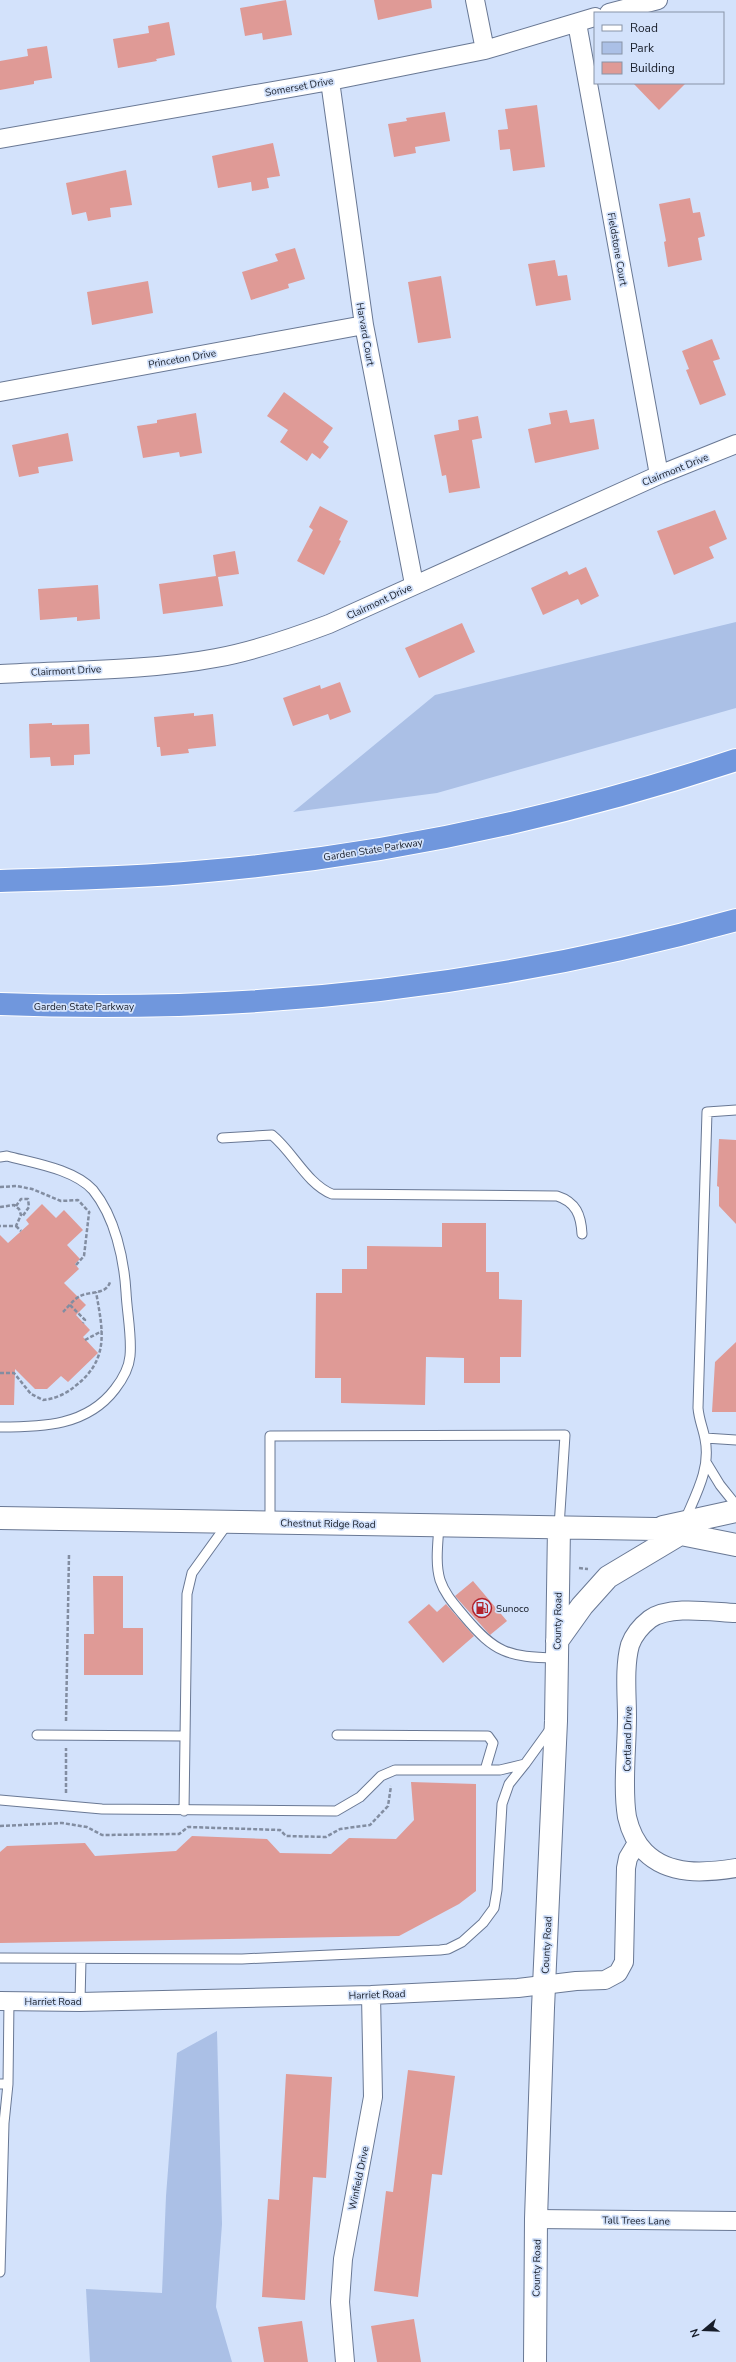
<svg xmlns="http://www.w3.org/2000/svg" width="736" height="2362" font-family="'Nunito Sans',sans-serif">
  <style>
    .green { fill: #abc0e6 }
    .building { fill: #df9a96 }
    .lines { fill: none; stroke-linecap: round; stroke-linejoin: round }
    .service-casing { stroke: #697894; stroke-width: 11 }
    .minor-casing { stroke: #697894; stroke-width: 20 }
    .secondary-casing { stroke: #697894; stroke-width: 24 }
    .motorway-casing { stroke: #fff; stroke-width: 24 }
    .path { stroke: #828da1; stroke-width: 2.5; stroke-dasharray: 4 2; stroke-linecap: butt }
    .service { stroke: #fff; stroke-width: 9 }
    .minor { stroke: #fff; stroke-width: 18 }
    .secondary { stroke: #fff; stroke-width: 22 }
    .motorway { stroke: #7097dd; stroke-width: 22 }
    .labels { text-anchor: middle; stroke-width: 3.5; stroke-linejoin: round; paint-order: stroke }
    .street-label { font-size: 10px; fill: #171d29; stroke: #d3e2fb }
    .poi-label { font-size: 10px; fill: #171d29; stroke: #d3e2fb; text-anchor: start }
  </style>
  <rect width="100%" height="100%" fill="#d3e2fb"/>
  <path class="green" d="M736,622v86l-299,85 -144,19 142,-117z
    M217,2031l5,193 -6,83 16,55h-142l-4,-73 76,4 4,-97 11,-143z"/>
  <path class="building" d="M286,0l6,35 -29,5 -1,-7 -17,3 -5,-28z
    M374,0h57l1,8 -54,12z
    M169,22l6,33 -19,4 1,2 -39,7 -5,-29 36,-6 -1,-7z
    M47,46l5,32 -18,3v3l-34,6v-29l28,-5 -1,-7z
    M633,83h53l-27,27z
    M537,105l8,62 -32,4 -3,-22 -10,1 -2,-20 10,-1 -3,-20z
    M445,112l5,29 -35,6 1,6 -22,4 -6,-33 19,-3 -1,-3z
    M273,143l7,33 -13,2 2,10 -17,3 -1,-9 -33,6 -6,-32z
    M126,170l6,35 -22,3 1,9 -23,4 -2,-9 -14,3 -6,-32z
    M690,198l3,15 7,-1 5,24 -7,2 4,22 -34,7 -4,-25 2,-1 -7,-37z
    M295,248l10,31 -17,5 1,4 -38,12 -9,-28 36,-11 -3,-7z
    M555,260l3,16 9,-1 4,25 -35,6 -8,-42z
    M441,276l10,62 -33,5 -10,-61z
    M148,281l5,32 -61,12 -5,-33z
    M712,339l8,20 -7,2 13,34 -26,10 -14,-35 3,-1 -7,-18z
    M284,392l49,36 -10,14 6,5 -9,12 -8,-6 -5,8 -27,-19 8,-12 -21,-14z
    M567,410l3,13 24,-4 5,30 -64,14 -7,-34 23,-5 -2,-11z
    M196,413l6,40 -22,4 -1,-5 -36,6 -6,-32 20,-3v-3z
    M478,416l4,22 -10,2 8,48 -31,5 -3,-18 -4,1 -8,-41 25,-5 -1,-10z
    M68,433l5,28 -35,6 1,6 -20,4 -7,-32z
    M320,506l28,15 -9,19 2,1 -17,34 -27,-14 16,-31 -4,-3z
    M715,510l12,29 -18,8 5,11 -40,17 -17,-44z
    M235,551l4,23 -21,3 5,29 -60,8 -4,-30 57,-8 -3,-21z
    M586,567l13,29 -18,9 -3,-6 -35,16 -12,-27 36,-17 2,4z
    M98,585l2,34 -23,2v-4l-37,3 -2,-31z
    M462,623l13,29 -56,26 -14,-30z
    M340,682l11,30 -21,8 -2,-6 -35,12 -10,-28 37,-13 1,4z
    M194,713v3l19,-2 3,32 -28,3 1,4 -28,3 -1,-9h-3l-3,-30z
    M52,723v2l37,-1 1,30 -16,1v10l-23,1 -1,-9 -20,1 -1,-34z
    M719,1139l17,1v84l-17,-18v-19l-2,-1z
    M42,1204l14,14 8,-8 19,20 -16,15 13,14 -5,5 4,5 -15,14 22,22 -10,10 14,15 -7,7 15,16 -30,29 -7,-6 -14,13h-12l-20,-20 -1,36h-14v-170l8,8 21,-19 -3,-4z
    M442,1223h44v49h13v27l23,1 -1,57h-21v26h-36v-25l-38,-1 -1,48 -84,-2v-25h-26l1,-85h26v-24h25v-23l75,1z
    M736,1342v70h-24l3,-50z
    M93,1576h30v52h20v47h-59v-41h10z
    M473,1581l34,40 -17,14 -35,-39z
    M429,1604l8,8 9,-8 28,32 -31,27 -35,-41z
    M411,1782l65,2v107l-17,13 -60,32 -399,7v-91l7,-6 78,-3 10,13 81,-5 16,-15 75,3 13,14 51,1 18,-16 47,1 18,-19z
    M408,2070l47,6 -13,99 -10,-1 -14,123 -44,-6 12,-100 7,1z
    M286,2074l46,3 -6,101 -13,-1 -8,123 -43,-3 6,-98 11,1z
    M414,2319l7,43h-44l-6,-36z
    M302,2321l6,41h-44l-6,-35z"/>
  <g class="lines">
    <g class="service-casing">
      <path id="service" d="M222,1138l50,-3c21,17 35,49 60,59l225,2c19,6 24,19 25,38
        M0,1157l7,-1c26,7 67,13 86,34 22,27 31,69 33,102 1,21 6,44 4,64 -1,11 -8,24 -15,33 -28,37 -72,38 -115,38
        M705,1438l31,2
        M706,1462l14,23 16,20
        M685,1520c11,-26 26,-52 20,-81 -2,-11 -6,-19 -7,-31l9,-296 29,-2
        M270,1522v-86l295,-1 -6,92
        M439,1525c-1,18 -4,38 1,55 5,15 15,25 24,36 31,37 44,41 92,42
        M37,1735l148,1
        M337,1735l151,1 5,7 -8,27
        M0,1800l102,9 234,2 24,-14 21,-21 14,-6h105l25,-6 26,-36
        M184,1811l3,-217 5,-21 36,-50
        M0,1958l242,1 198,-9 8,-1 14,-7 21,-19 11,-15 3,-18 5,-86 7,-20 16,-20
        M80,2002l1,-43
        M0,2084h8l1,-83
        M0,2123h4l4,-39
        M0,2272l4,-149"/>
    </g>
    <g class="minor-casing">
      <path id="minor" d="M475,0l10,50
        M609,13l49,-13
        M577,23l82,452
        M330,81l34,244 50,259
        M0,139l330,-58 155,-31 110,-33
        M0,392l364,-67
        M0,674c70,-4 147,-3 216,-16 39,-7 76,-20 113,-34l330,-149 77,-31
        M736,1613c-24,-1 -66,-8 -86,6 -9,7 -16,15 -20,26 -6,22 -3,50 -3,72 0,31 -5,70 0,100 3,13 8,25 18,35 24,24 60,21 91,16
        M0,2001l80,1 291,-7 147,-7 58,-7 29,-1 13,-7 6,-11 2,-94 2,-10 9,-15
        M536,2219l200,2
        M345,2362l-5,-60 3,-43 30,-162 -2,-102"/>
    </g>
    <g class="secondary-casing">
      <path id="secondary" d="M0,1518l656,11 80,16
        M663,1527l73,-16
        M557,1641l25,-35 26,-29 72,-43
        M535,2362l1,-143 7,-211 13,-287 3,-194"/>
    </g>
    <g class="motorway-casing">
      <path id="motorway" d="M0,881c65,-2 131,-3 196,-9 183,-15 365,-54 540,-112
        M0,1004c248,10 496,-17 736,-84"/>
    </g>
    <path class="path" d="M0,1187l17,-1 15,3 29,12 17,-1 12,13
      M16,1206l5,-7h7l1,8 -7,10
      M0,1207l14,-2 5,4 2,6 -5,11h-16
      M16,1226l5,5
      M76,1265l8,-9 5,-43
      M70,1305l15,15 -2,3
      M63,1312c5,-5 11,-13 17,-16 10,-5 26,-1 30,-14
      M85,1340l17,-9
      M0,1373h14l17,21 12,6c11,-1 23,-6 31,-13 36,-27 29,-56 22,-95
      M579,1568l9,1
      M66,1721l3,-167
      M66,1793v-45
      M0,1826l62,-3 25,4 15,8 77,-1 9,-7 92,3 6,6 40,1 14,-8 30,-4 18,-19 3,-20"/>
    <use href="#service" class="service"/>
    <use href="#minor" class="minor"/>
    <use href="#secondary" class="secondary"/>
    <use href="#motorway" class="motorway"/>
  </g>
  <defs>
    <g id="fuel-ring" transform="scale(1)"><circle r="9.5" fill="#d3e2fb" stroke="#b3222c" stroke-width="1.5"/><path d="M-5.5-6h7V0h2V4h1.3V-2.5L3-4.5l.8-.8L6-3V5H2.5V1h-1V6h-7ZM-4.2-4.7v3.2H.2V-4.7Z" fill="#b3222c"/></g>
  </defs>
  <g fill-rule="evenodd">
    <use href="#fuel-ring" x="482" y="1608"/>
  </g>
  <g class="labels">
    <g class="street-label">
      <text transform="translate(299 86) rotate(-10)" y="4">Somerset Drive</text>
      <text transform="translate(618 249) rotate(80)" y="4">Fieldstone Court</text>
      <text transform="translate(366 334) rotate(80)" y="4">Harvard Court</text>
      <text transform="translate(182 358) rotate(-10)" y="4">Princeton Drive</text>
      <text transform="translate(675 469) rotate(-22)" y="4">Clairmont Drive</text>
      <text transform="translate(379 601) rotate(-25)" y="4">Clairmont Drive</text>
      <text transform="translate(66 670) rotate(-3)" y="4">Clairmont Drive</text>
      <text transform="translate(373 849) rotate(-9)" y="4">Garden State Parkway</text>
      <text x="84" y="1010">Garden State Parkway</text>
      <text transform="translate(328 1523) rotate(1)" y="4">Chestnut Ridge Road</text>
      <text transform="translate(557 1621) rotate(-89)" y="4">County Road</text>
      <text transform="translate(627 1739) rotate(-89)" y="4">Cortland Drive</text>
      <text transform="translate(546 1945) rotate(-87)" y="4">County Road</text>
      <text transform="translate(377 1994) rotate(-2)" y="4">Harriet Road</text>
      <text x="53" y="2005">Harriet Road</text>
      <text transform="translate(358 2178) rotate(-78)" y="4">Winfield Drive</text>
      <text transform="translate(636 2220) rotate(1)" y="4">Tall Trees Lane</text>
      <text transform="translate(536 2268) rotate(-89)" y="4">County Road</text>
    </g>
    <g class="poi-label">
      <text x="496" y="1612">Sunoco</text>
    </g>
  </g>
  <rect x="594" y="12" width="130" height="72" fill="#d3e2fb" stroke="#8893a7"/>
  <rect x="602" y="25" width="20" height="6" fill="#ffffff" stroke="#8893a7"/>
  <text x="630" y="32" font-size="12" fill="#171d29">Road</text>
  <rect x="602" y="42" width="20" height="12" fill="#abc0e6" stroke="#8893a7"/>
  <text x="630" y="52" font-size="12" fill="#171d29">Park</text>
  <rect x="602" y="62" width="20" height="12" fill="#df9a96" stroke="#8893a7"/>
  <text x="630" y="72" font-size="12" fill="#171d29">Building</text>
  <g transform="translate(704 2330) rotate(251)" stroke="#d3e2fb" stroke-width="3" paint-order="stroke">
  <path d="M0-3L7 15L0 10L-7 15Z" fill="#171d29"/>
  <text y="-6" font-size="11" font-weight="bold" text-anchor="middle" fill="#171d29">N</text>
  </g>
</svg>
